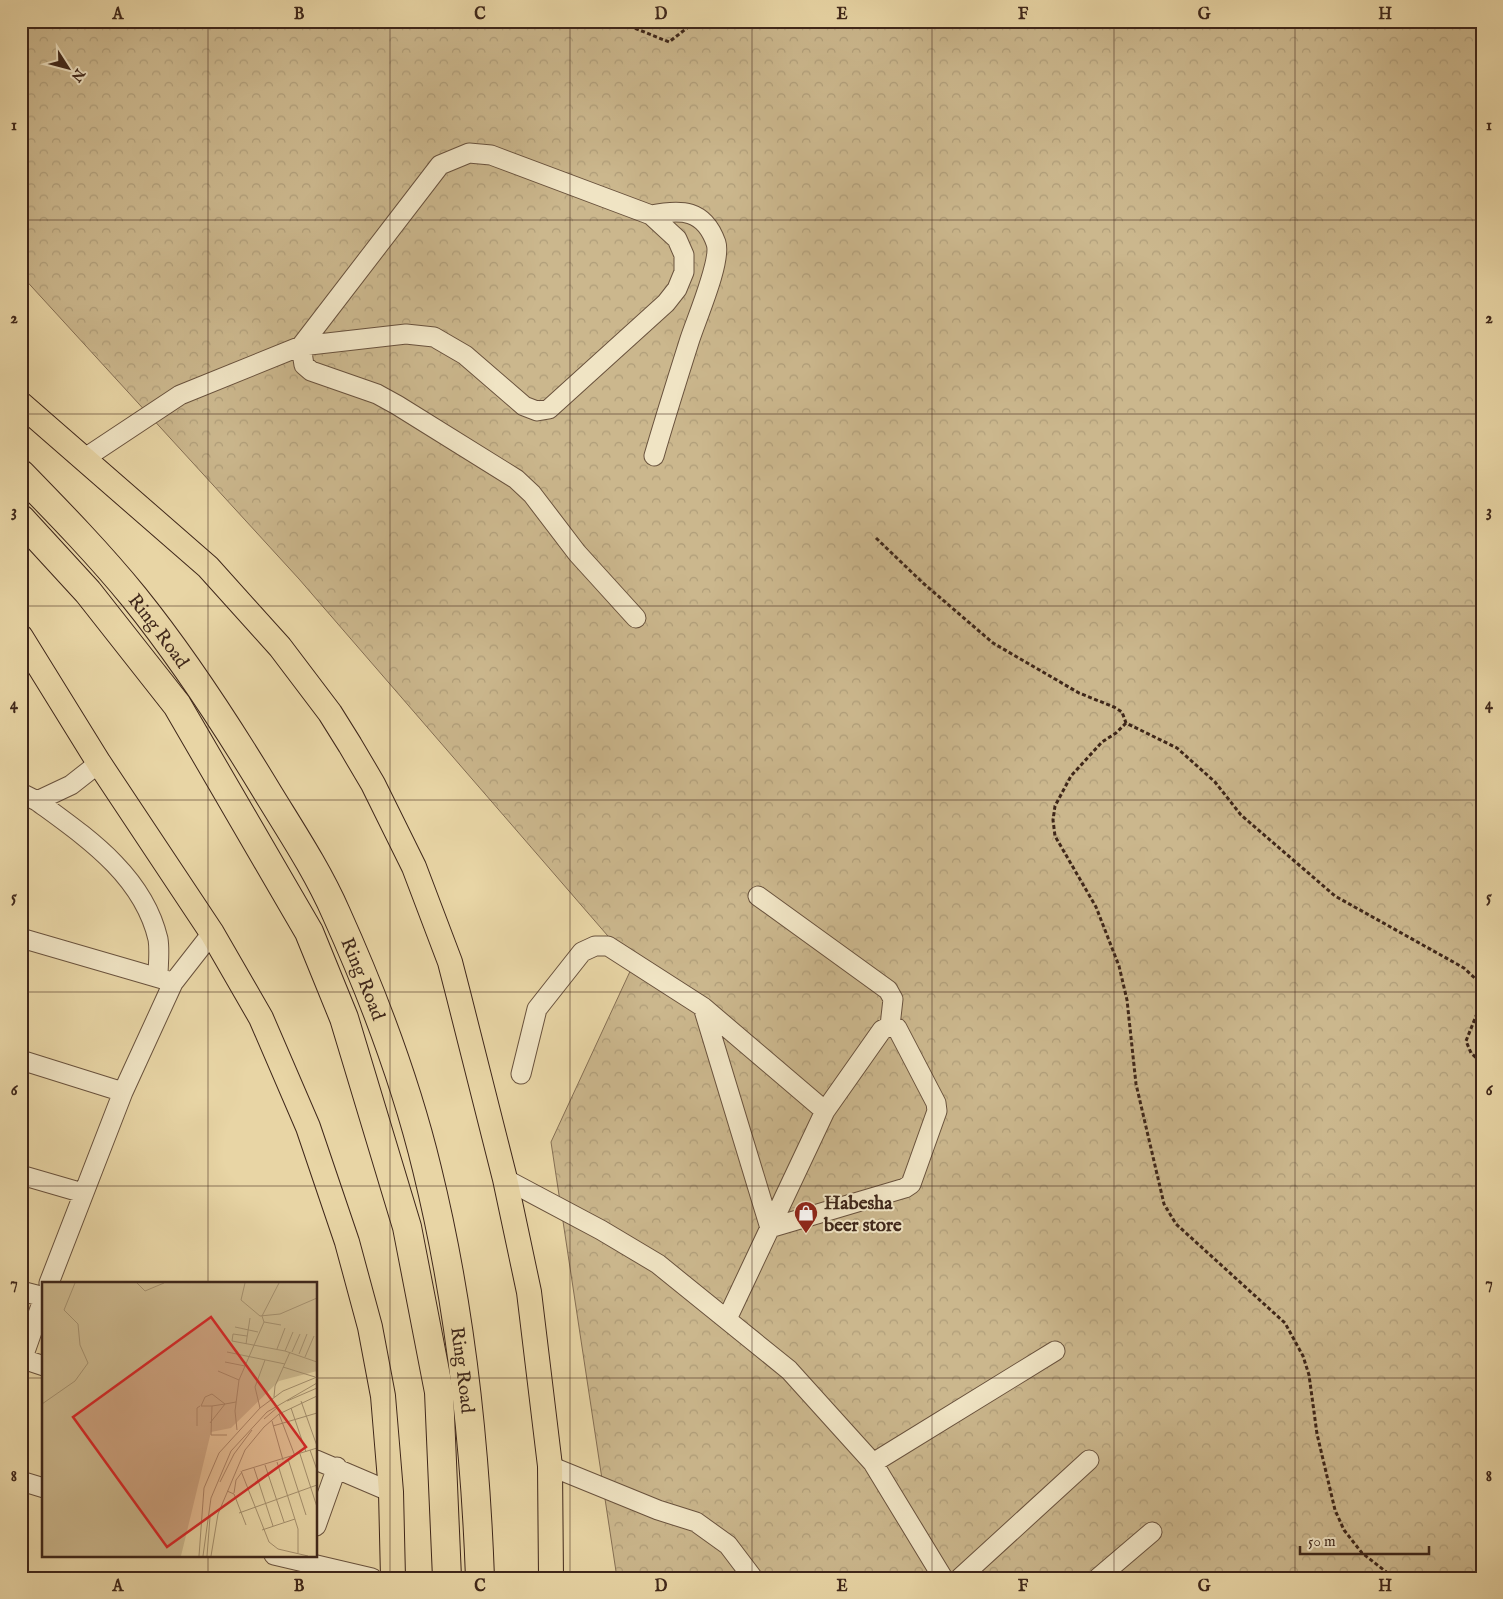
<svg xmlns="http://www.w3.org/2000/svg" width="1503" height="1599" font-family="'IM FELL English',serif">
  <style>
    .forest { fill: url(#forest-crowns); stroke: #856f54 }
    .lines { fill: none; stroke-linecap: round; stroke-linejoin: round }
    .minor-casing { stroke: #69523d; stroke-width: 21 }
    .major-casing { stroke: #3f271a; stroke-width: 26 }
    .highway-casing { stroke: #3f271a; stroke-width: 30 }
    .path { stroke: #3f271a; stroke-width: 3; stroke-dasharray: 4 2.5; stroke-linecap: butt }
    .minor { stroke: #f0e4c4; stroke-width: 19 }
    .major { stroke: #e8d5a5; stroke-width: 24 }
    .highway { stroke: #e8d5a5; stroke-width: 28 }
    .grid { fill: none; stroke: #3f271a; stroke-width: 1; stroke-opacity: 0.55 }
    .labels { text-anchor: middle; stroke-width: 4; stroke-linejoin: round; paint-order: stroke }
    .street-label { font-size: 19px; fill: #3f271a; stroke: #f0e4c4 }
    .poi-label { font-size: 19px; font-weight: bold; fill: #3f271a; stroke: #f0e4c4; text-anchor: start }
    .inset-road { fill: none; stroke: #a48f6d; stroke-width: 1 }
    .view { fill: #d62828; fill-opacity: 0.15; stroke: #d62828; stroke-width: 2.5 }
    .inset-edge { fill: none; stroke: #3f271a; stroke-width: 2.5 }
    .neatline { fill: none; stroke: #3f271a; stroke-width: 2 }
    .grid-label { font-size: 16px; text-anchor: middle; font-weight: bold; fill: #3f271a }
  </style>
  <defs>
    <pattern id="forest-crowns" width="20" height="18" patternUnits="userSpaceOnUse" patternTransform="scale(1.25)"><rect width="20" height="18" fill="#cbb78d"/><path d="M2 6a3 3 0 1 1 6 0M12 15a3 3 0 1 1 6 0" fill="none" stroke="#af9d79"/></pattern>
  </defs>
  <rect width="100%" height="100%" fill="#e8d5a5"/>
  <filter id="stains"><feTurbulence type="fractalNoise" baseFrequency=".004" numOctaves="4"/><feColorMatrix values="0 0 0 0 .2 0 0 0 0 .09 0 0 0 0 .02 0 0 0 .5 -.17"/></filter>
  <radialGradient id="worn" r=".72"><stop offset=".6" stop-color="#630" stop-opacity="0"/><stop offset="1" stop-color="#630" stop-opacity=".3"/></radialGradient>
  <path class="forest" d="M21,21h1461v1557h-865l-66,-436 82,-177 -334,-386 -278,-304z"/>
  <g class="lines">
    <g class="minor-casing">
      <path id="minor" d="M651,215c30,-6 53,-6 65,28 6,18 -21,79 -27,99 -12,38 -24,76 -35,114
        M85,458l95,-63 121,-49 105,-12 28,3 31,18 59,51 13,5 12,-2 117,-106 11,-14 7,-17v-17l-7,-16 -26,-24 -160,-60 -22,-2 -29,12 -139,181 3,19 7,6 66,23 20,11 119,74 16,15 45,59 59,65
        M21,793l16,8 34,-16 28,-22
        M37,801c49,36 106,74 121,138 2,12 0,26 0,38
        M758,896l130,94 5,9 -3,27
        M21,938l148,43
        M703,1007l67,221 135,-40 6,-4 26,-73 -1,-8 -39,-75 -7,-2 -8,4 -57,81 -98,208
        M21,1060l102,32
        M521,1074l16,-65 45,-57 13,-6h13l95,61 122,104
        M21,1175l62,18
        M505,1179l96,51 57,34 131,106 84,93 70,115
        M49,1283l74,-191 50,-109 39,-50
        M21,1291l23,6
        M23,1359l21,7
        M21,1363l23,-66
        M316,1460l75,32
        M873,1463l182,-112
        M550,1466l108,44 38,12 32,23 25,33
        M21,1481l23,7
        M316,1526l21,-59
        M274,1555l98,23
        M960,1578l129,-118
        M1098,1578l54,-46"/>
    </g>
    <g class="major-casing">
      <path id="major" d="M21,404l187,163 72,80 50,66 20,32 23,39 41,83 36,95 9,35 46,182 24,113 21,174 1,112
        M21,637l78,126 113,170 49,85 47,109 39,115 23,85 13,69 8,96 2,86"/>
    </g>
    <g class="highway-casing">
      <g id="highway">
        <path id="s1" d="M21,474c39,40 78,80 113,123 50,62 94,130 135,198 24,39 49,77 67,118 37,82 70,169 91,256 33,134 48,271 53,409"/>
        <path d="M21,519l67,73 89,113 132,227 35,86 63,209 32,165 8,186"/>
      </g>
    </g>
    <path class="path" d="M617,21l52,21 27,-21
      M876,538l47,45 70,60 86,50 35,14 8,5 4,11 51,25 38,34 26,33 94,81 129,72 15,14 3,11
      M1126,723l-10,10 -14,9 -31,34 -16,30 -2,14 2,16 41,71 23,59 8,34 9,84 28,120 12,20 109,99 18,33 6,19 8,59 18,76 9,20 18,23 32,25
      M1482,1001l-16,40 5,12 11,10"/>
    <use href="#minor" class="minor"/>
    <use href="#major" class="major"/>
    <use href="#highway" class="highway"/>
  </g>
  <path class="grid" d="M208,21v1262M390,21v1557M570,21v1557M752,21v1557M932,21v1557M1114,21v1557M1295,21v1557M21,220h1461M21,414h1461M21,606h1461M21,800h1461M21,992h1461M21,1186h1461M21,1378h23M316,1378h1166M208,1555v23"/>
  <defs>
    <g id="shop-pin" transform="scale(1.25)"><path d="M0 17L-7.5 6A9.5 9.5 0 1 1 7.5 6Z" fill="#8f2418" stroke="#f0e4c4"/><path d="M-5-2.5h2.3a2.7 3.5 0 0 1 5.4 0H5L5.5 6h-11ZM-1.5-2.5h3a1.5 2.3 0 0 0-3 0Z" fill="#fff"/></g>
  </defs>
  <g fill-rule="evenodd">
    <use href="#shop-pin" x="806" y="1213"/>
  </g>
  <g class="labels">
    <g class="street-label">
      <text dy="7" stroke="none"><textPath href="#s1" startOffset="209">Ring Road</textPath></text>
      <text dy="7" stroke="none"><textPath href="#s1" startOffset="614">Ring Road</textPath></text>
      <text dy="7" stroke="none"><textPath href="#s1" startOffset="1019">Ring Road</textPath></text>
    </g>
    <g class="poi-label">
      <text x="824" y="1209">Habesha<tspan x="824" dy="22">beer store</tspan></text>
    </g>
  </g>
  <g transform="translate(42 1282)">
    <rect width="275" height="275" fill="#e8d5a5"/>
    <path d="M0,1h275v88l-38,10 -48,47 -20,4 -30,124h-139z" fill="#cbb78d"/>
    <path class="inset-road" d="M95,1l8,8 19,-8M203,1l-4,17 19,16 20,-2 37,-16M220,34l17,-33M220,34l2,6 17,3M193,45l23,5M205,54l-14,-2 -1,7 53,10 32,11M204,62l4,-26M235,67l8,-21M243,69l8,-19M185,70l58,12M250,70l8,-18M257,72l8,-20M263,75l9,-21M183,80l20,4M241,85l32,10M176,89l21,9M232,115l1,-11 15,-34M245,119l30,-13M259,119l16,45M0,122l33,-23 13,-18 -8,-18 -2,-21 -14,-14 11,-27M170,124l-1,29h16M218,126l-5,-21 10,-27M249,126l15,44M237,132l16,42M222,137l14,-12M230,139l11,39M168,141l15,-19 -13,-10 -7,3 -4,9h11l13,-2 11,-2M155,144v-18l3,-2M231,144l44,-13M195,148l-2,-19 4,-31 25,-58M268,168l7,20M258,172l17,53M246,177l18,56M235,180l21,67v24M223,183l19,57M212,186l19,58M199,189l28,71 9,7 30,7M200,189l75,-23M178,200l14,-28 18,-24M185,209l7,3 12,31M192,211l2,-13 6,-8M197,231l78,-28M220,248l33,-11M157,274l5,-68 15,-35 41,-45 23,-17 34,-14M161,274l8,-58 20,-47 36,-39 50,-29M165,274l3,-39M169,274l7,-42 27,-64 19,-23 15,-13 38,-18"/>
    <path class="view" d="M169,35l95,130 -139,100 -94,-130z"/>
    <rect width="275" height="275" class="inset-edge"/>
  </g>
  <rect width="1503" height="1599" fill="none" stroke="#e8d5a5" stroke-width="55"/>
  <g transform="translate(68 68) rotate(126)" stroke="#f0e4c4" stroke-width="4" paint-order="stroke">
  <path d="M0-4L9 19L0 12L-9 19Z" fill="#3f271a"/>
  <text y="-8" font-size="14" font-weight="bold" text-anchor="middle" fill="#3f271a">N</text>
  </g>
  <path d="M1300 1546v8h129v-8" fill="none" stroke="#3f271a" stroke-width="2.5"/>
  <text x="1308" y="1546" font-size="15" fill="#3f271a" stroke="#f0e4c4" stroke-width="4" paint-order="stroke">50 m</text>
  <rect x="28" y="28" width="1448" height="1544" class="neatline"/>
  <g class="grid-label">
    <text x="118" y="19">A</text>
    <text x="299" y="19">B</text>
    <text x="480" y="19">C</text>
    <text x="661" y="19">D</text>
    <text x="842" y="19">E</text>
    <text x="1023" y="19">F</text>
    <text x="1204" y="19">G</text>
    <text x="1385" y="19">H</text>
    <text x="14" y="130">1</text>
    <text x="1489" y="130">1</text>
    <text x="14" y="323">2</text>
    <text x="1489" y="323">2</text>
    <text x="14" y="516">3</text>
    <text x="1489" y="516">3</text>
    <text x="14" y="709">4</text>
    <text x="1489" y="709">4</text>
    <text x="14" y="902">5</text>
    <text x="1489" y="902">5</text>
    <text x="14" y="1095">6</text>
    <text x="1489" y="1095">6</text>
    <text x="14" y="1288">7</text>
    <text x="1489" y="1288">7</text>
    <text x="14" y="1481">8</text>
    <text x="1489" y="1481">8</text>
    <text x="118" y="1591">A</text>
    <text x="299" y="1591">B</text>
    <text x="480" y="1591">C</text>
    <text x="661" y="1591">D</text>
    <text x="842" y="1591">E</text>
    <text x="1023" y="1591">F</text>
    <text x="1204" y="1591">G</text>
    <text x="1385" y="1591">H</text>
  </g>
  <rect width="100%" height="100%" filter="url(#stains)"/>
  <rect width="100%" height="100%" fill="url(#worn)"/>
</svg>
